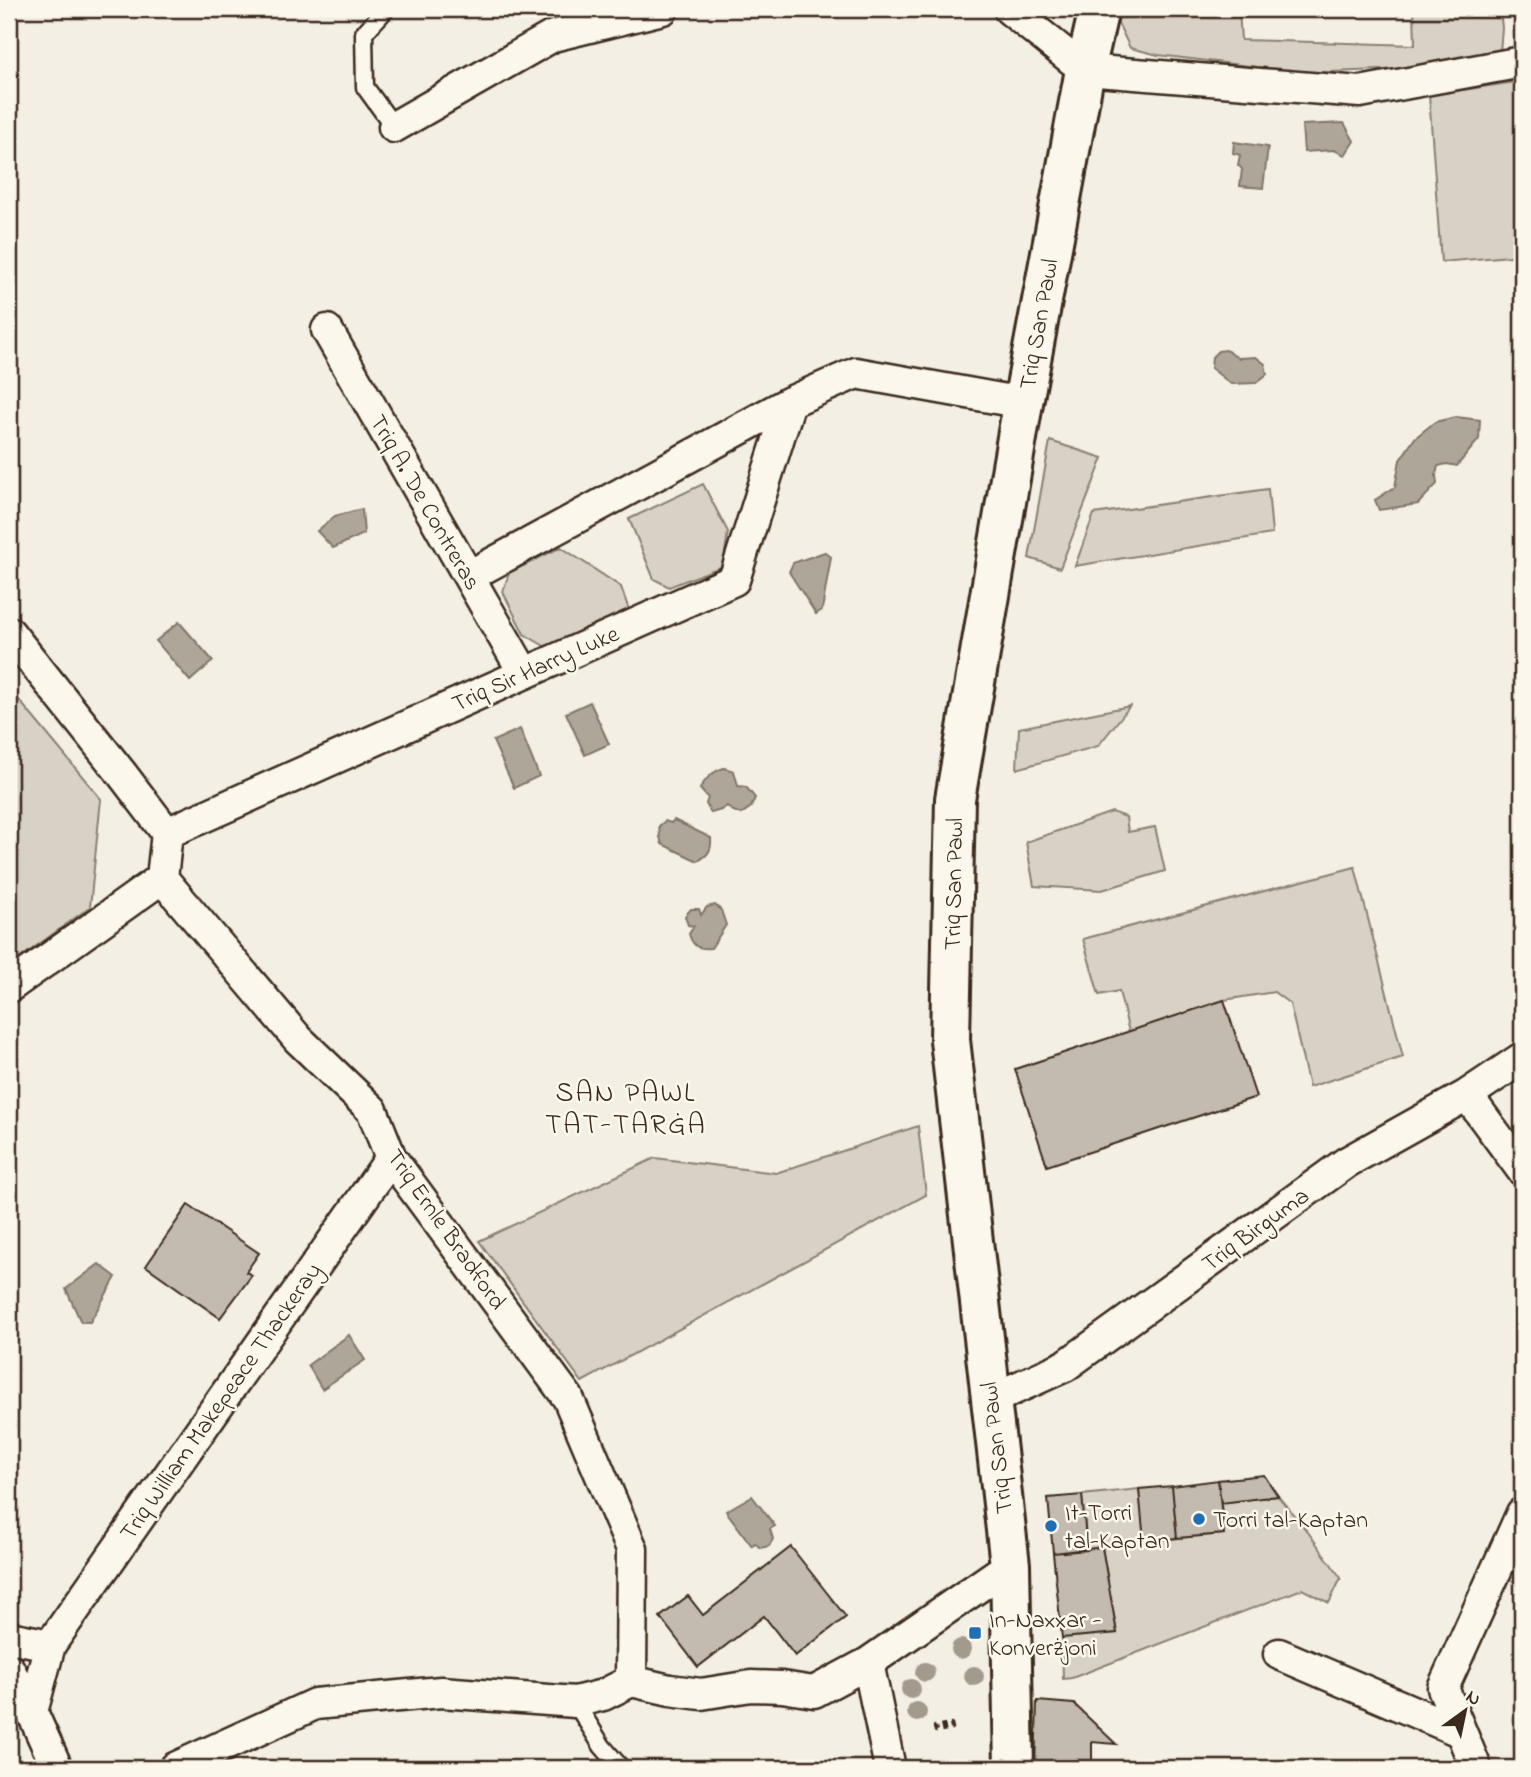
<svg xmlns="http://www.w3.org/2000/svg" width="1531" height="1777" font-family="'Indie Flower',sans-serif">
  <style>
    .green { fill: #d8d1c6; stroke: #8a7e72; stroke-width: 2 }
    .water { fill: #afa69a; stroke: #817468; stroke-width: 2 }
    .building { fill: #c3bbb0; stroke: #3b2a1e; stroke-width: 2 }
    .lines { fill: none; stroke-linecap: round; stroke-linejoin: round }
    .service-casing { stroke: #3b2a1e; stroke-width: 21 }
    .minor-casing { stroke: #3b2a1e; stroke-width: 35 }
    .secondary-casing { stroke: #3b2a1e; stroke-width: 44 }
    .path { stroke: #3b2a1e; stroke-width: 4.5; stroke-dasharray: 5 5; stroke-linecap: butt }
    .service { stroke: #fbf7ec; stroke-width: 16 }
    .minor { stroke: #fbf7ec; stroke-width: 30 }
    .secondary { stroke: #fbf7ec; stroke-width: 38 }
    .tree { fill: #a39a8e }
    .poi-dot { fill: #1f6fb2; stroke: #fbf7ec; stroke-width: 2.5 }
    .labels { text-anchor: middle; stroke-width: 5; stroke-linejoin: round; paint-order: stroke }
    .street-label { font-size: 24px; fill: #3b2a1e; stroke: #fbf7ec }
    .poi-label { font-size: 24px; fill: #3b2a1e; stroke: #fbf7ec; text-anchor: start }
    .quarter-label { font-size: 28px; letter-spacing: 2px; fill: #3b2a1e; stroke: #fbf7ec }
  </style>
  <rect width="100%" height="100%" fill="#f3efe4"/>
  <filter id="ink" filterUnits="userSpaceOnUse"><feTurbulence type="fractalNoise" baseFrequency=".0143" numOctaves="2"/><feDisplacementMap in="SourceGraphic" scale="14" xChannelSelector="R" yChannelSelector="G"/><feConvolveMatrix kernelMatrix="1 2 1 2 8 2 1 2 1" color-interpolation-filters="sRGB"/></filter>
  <g filter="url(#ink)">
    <path class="green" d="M1118,9h121l2,31 174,5 -1,-36h86l2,19 -2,24 -95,17 -99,4 -148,-18 -28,-7 -14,-29z
      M1522,81v174l-81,7 -12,-167z
      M1050,441l53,17 -43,110 -31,-10z
      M703,484l25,48 -5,34 -54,21 -15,-8 -25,-60z
      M1268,489l4,45 -197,32 19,-52z
      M561,547l60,40 8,23 -83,37 -22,-13 -21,-42 6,-19z
      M9,688l92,111 -11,108 -81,59z
      M1130,706l-32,40 -81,23 2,-41z
      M1112,812l14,5 2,15 27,-5 10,44 -63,19 -68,-4 -8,-44z
      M1355,867l48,190 -94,30 -19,-83 -16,-12 -50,8 -95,32 -10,-41 -20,4 -16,-56z
      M918,1126l8,69 -344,187 -103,-141 176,-83 121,15z
      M1139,1489l6,52 78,-7 -2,-31 57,-7 30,36 33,46 -12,25 -27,-14 -230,89 -9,1 -1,-41 55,-5 -15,-85 -15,2 -5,-55z"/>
    <path class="water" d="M1344,123l10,18 -9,14 -11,-5 -30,2 -2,-27z
      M1234,142l34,5 -5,41 -23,-2 2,-17 -4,-4 2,-10 -7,-2z
      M1226,350l12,8 18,-1 9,7 2,10 -11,9 -25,1 -20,-16 1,-11 6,-6z
      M1456,417l24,3 -1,19 -22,27 -10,-2 -9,2 -2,9 1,9 -19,20 -39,6 -4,-10 20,-13 5,-27 15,-22 20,-16z
      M362,509l2,25 -31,14 -16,-17 18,-15z
      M825,552l6,5 -9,53 -6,4 -27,-42 4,-9z
      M179,622l34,39 -23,20 -34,-40z
      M590,702l19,42 -24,11 -19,-42z
      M520,729l19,47 -25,12 -21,-47z
      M724,768l10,3 4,15 8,1 9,11 -4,9 -10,7 -10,-4 -4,-4 -6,4 -10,3 -5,-9 2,-6 -8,-9c6,-11 12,-17 24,-21z
      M674,820l37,18c1,13 -3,17 -13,23l-36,-17 -2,-7 -1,-11 6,-5 6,2z
      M715,905l6,5 5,15 -15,23c-13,1 -18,-1 -22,-14l5,-8 -6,-1 -3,-9 6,-7h8l2,6 6,-8z
      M99,1264l17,13 -26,45h-9l-15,-33z
      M349,1335l16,25 -43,29 -14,-24z
      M752,1496l23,30 -5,3 3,10 -4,7 -9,2 -5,-5 -3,3 -26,-35z"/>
    <path class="building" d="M1224,1000l32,97 -209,69 -32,-97z
      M188,1205l71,48 -13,19 6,3 -32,43 -74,-52z
      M1264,1475l14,21 -57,7 -3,-23z
      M1218,1480l6,54 -47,4 -5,-52z
      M1172,1486l5,52 -33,3 -5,-52z
      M1082,1495l5,55 -34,3 -5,-55z
      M791,1547l55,70 -51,39 -31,-40 -66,51 -38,-50 28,-21 15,19z
      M1102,1547l15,86 -55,5 -9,-85z
      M1037,1701l37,3 42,40 -24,-2v26h-57z"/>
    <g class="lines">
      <g class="service-casing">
        <path id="service" d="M386,9l-22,24 1,54 29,40
          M575,1702l27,44 19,22"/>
      </g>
      <g class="minor-casing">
        <path id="minor" d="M1009,9l76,61 275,22 162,-30
          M394,127l159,-91 110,-27
          M327,330l197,343
          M469,576l321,-174 66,-29 167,30
          M9,632l113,142 45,59 -5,45 136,161 74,71 19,48 177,240 64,151 -1,132
          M167,833l567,-253 56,-178
          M9,987l153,-109
          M1467,1095l55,75
          M990,1400l75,-34 282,-204 120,-67 55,-37
          M9,1637l41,8
          M1279,1654l182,78
          M9,1669l23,43 25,56
          M32,1712l18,-67 341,-487
          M175,1768l140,-64 126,-12 134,10 28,-7 28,-14 39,9 31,4 50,-8 31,1 32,5 54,-29
          M890,1768l-22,-105 142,-98
          M1476,1768l-33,-80 79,-175"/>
      </g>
      <g class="secondary-casing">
        <path id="secondary" d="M1014,1768l-4,-203 -60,-525 5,-241 68,-396 62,-333 14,-61"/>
      </g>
      <path class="path" d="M951,1724l1,4 -16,3 -1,-4z"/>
      <use href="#service" class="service"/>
      <use href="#minor" class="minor"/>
      <use href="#secondary" class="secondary"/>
    </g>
    <g class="tree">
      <circle cx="961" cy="1649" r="10"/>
      <circle cx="925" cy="1672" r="10"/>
      <circle cx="974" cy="1676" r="10"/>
      <circle cx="911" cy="1689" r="10"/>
      <circle cx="917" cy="1712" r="10"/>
    </g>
  </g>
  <g class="poi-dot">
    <circle cx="1199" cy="1519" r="7"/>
    <circle cx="1051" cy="1526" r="7"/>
    <rect x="968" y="1626" width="14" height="14" rx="3.5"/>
  </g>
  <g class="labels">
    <g class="street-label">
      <text transform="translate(1038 324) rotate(-80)" y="8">Triq San Pawl</text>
      <text transform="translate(426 502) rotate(60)" y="8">Triq A. De Contreras</text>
      <text transform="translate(535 668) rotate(-24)" y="8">Triq Sir Harry Luke</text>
      <text transform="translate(953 884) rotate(-89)" y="8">Triq San Pawl</text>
      <text transform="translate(447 1229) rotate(55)" y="8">Triq Ernle Bradford</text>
      <text transform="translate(1255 1229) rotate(-36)" y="8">Triq Birguma</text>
      <text transform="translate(220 1401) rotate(-55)" y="8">Triq William Makepeace Thackeray</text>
      <text transform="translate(996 1448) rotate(-97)" y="8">Triq San Pawl</text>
    </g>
    <g class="poi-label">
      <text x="1065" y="1520">It-Torri<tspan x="1065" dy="28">tal-Kaptan</tspan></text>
      <text x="1213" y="1527">Torri tal-Kaptan</text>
      <text x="989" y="1627">In-Naxxar -<tspan x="989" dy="28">Konverżjoni</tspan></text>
    </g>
    <g class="quarter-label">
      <text x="626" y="1101">SAN PAWL<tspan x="626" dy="32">TAT-TARĠA</tspan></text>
    </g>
  </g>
  <rect width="1531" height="1777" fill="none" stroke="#fbf7ec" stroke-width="35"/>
  <rect x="18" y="18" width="1496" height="1742" fill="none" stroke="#3b2a1e" stroke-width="2.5" filter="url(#ink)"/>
  <g transform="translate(1465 1711) rotate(33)" stroke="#fbf7ec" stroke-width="5" paint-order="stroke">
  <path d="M0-5L12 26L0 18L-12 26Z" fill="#3b2a1e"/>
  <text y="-10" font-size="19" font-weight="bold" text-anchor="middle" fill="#3b2a1e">N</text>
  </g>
</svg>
